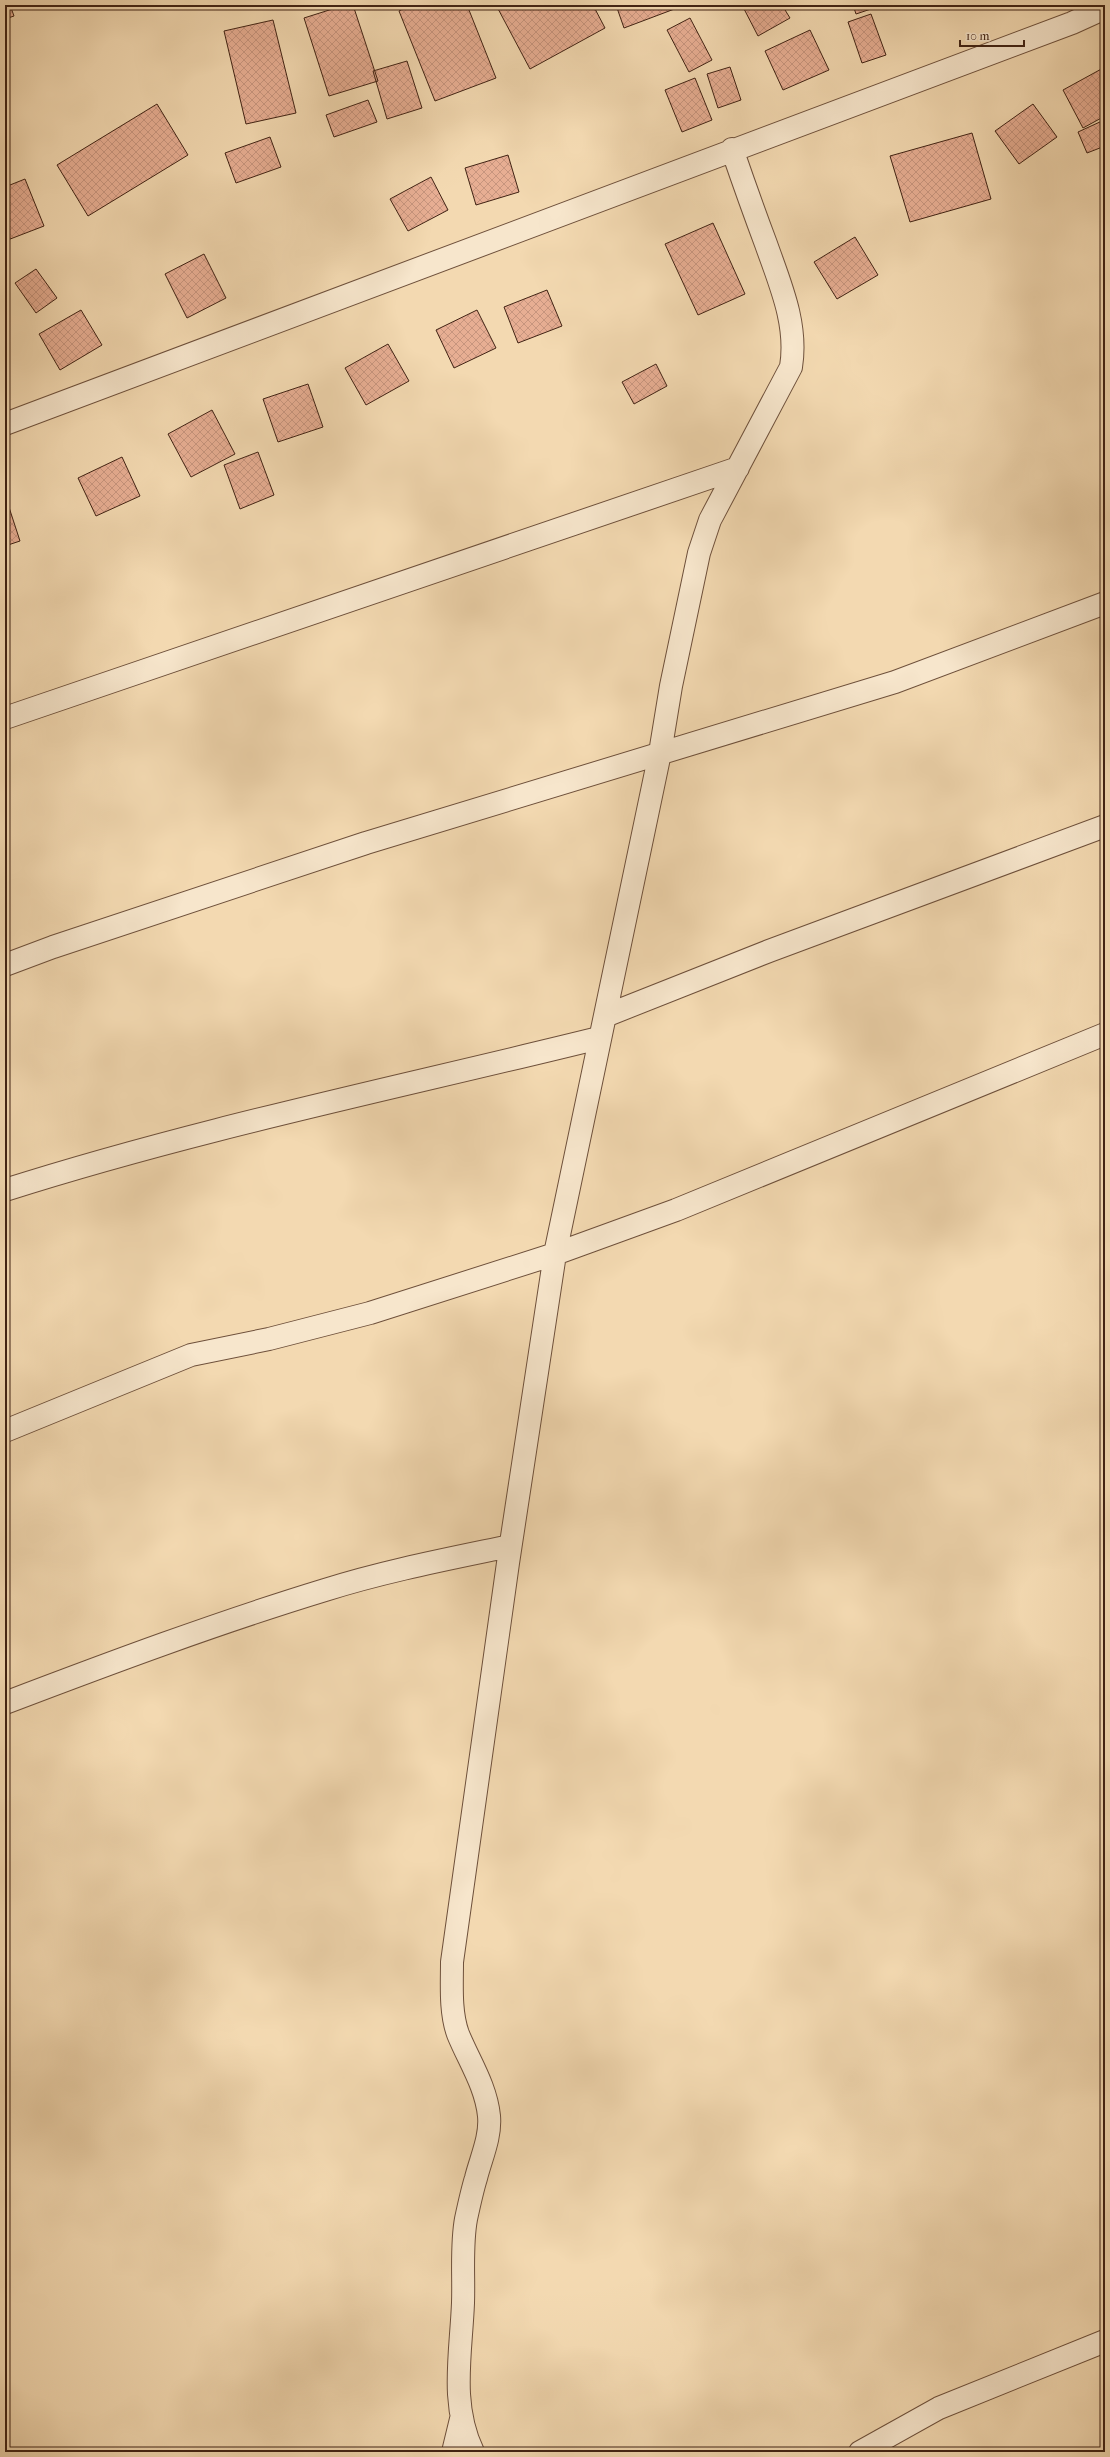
<svg xmlns="http://www.w3.org/2000/svg" width="1110" height="2457" font-family="'IM FELL French Canon',serif">
  <style>
    .building { fill: url(#building-cross-hatch); stroke: #412314 }
    .lines { fill: none; stroke-linecap: round; stroke-linejoin: round }
    .minor-casing { stroke: #6e503b; stroke-width: 24 }
    .minor { stroke: #f7e6cc; stroke-width: 22 }
  </style>
  <defs>
    <pattern id="building-cross-hatch" width="8" height="8" patternUnits="userSpaceOnUse"><rect width="8" height="8" fill="#e7ae93"/><path d="M0 0l8 8M0 8l8-8" fill="none" stroke="#c7957e"/></pattern>
  </defs>
  <rect width="100%" height="100%" fill="#f3d9b1"/>
  <filter id="stains"><feTurbulence type="fractalNoise" baseFrequency=".005" numOctaves="4"/><feColorMatrix values="0 0 0 0 .2 0 0 0 0 .09 0 0 0 0 .02 0 0 0 .5 -.17"/></filter>
  <radialGradient id="worn" r=".72"><stop offset=".6" stop-color="#630" stop-opacity="0"/><stop offset="1" stop-color="#630" stop-opacity=".3"/></radialGradient>
  <path class="building" d="M5,5h5l4,11 -9,3z
    M345,5h8l25,76 -49,15 -25,-78z
    M411,5h56l29,73 -61,23 -36,-90z
    M496,5h97l12,23 -75,41z
    M616,5h69l-61,23z
    M742,5h40l8,13 -32,18z
    M853,5h30l-27,9z
    M871,14l15,41 -24,8 -14,-41z
    M690,18l22,42 -23,12 -22,-42z
    M273,20l23,93 -50,11 -22,-93z
    M810,30l19,40 -46,20 -18,-39z
    M407,61l15,47 -35,11 -14,-48z
    M730,67l11,33 -23,8 -11,-34z
    M1105,67v49l-22,12 -20,-38z
    M695,78l17,42 -30,12 -17,-42z
    M368,100l9,22 -43,15 -8,-22z
    M157,104l31,51 -100,61 -31,-51z
    M1033,104l24,33 -38,27 -24,-33z
    M1102,121l3,7v18l-18,7 -9,-21z
    M972,133l19,66 -81,23 -20,-66z
    M270,137l11,30 -45,16 -11,-30z
    M508,155l11,37 -43,13 -11,-37z
    M431,177l17,33 -40,21 -18,-32z
    M25,179l19,47 -39,15v-54z
    M713,223l32,71 -47,21 -33,-71z
    M855,237l23,38 -41,24 -23,-37z
    M204,254l22,44 -39,20 -22,-44z
    M36,269l21,29 -21,15 -21,-30z
    M547,290l15,36 -44,17 -14,-36z
    M81,310l21,35 -42,25 -21,-36z
    M477,310l19,38 -42,20 -18,-38z
    M388,344l21,37 -43,24 -21,-37z
    M656,364l11,22 -33,18 -12,-22z
    M308,384l15,43 -45,15 -15,-43z
    M212,410l23,44 -44,23 -23,-43z
    M258,452l16,43 -34,14 -16,-44z
    M122,457l18,39 -44,20 -18,-38z
    M5,495l15,46 -15,5z"/>
  <g class="lines">
    <g class="minor-casing">
      <path id="minor" d="M5,424l1067,-401 33,-15
        M5,718l733,-250
        M5,965l48,-18 313,-104 529,-161 210,-79
        M605,1016l164,-65 336,-125
        M5,1190c195,-62 396,-103 594,-152
        M5,1431l186,-76 78,-16 101,-26 185,-59 121,-44 429,-176
        M5,1703c105,-40 212,-80 320,-113 60,-19 123,-31 185,-44
        M453,2452l8,-33
        M473,2452c-23,-48 -12,-98 -10,-149 1,-27 -2,-57 3,-84 3,-14 6,-28 10,-41 5,-20 15,-41 13,-62 -3,-30 -20,-55 -31,-82 -8,-22 -6,-49 -6,-72l56,-399 47,-309 105,-501 11,-67 28,-133 11,-33 81,-153c7,-43 -11,-83 -25,-123 -12,-32 -23,-63 -34,-95
        M860,2452l79,-44 166,-67"/>
    </g>
    <use href="#minor" class="minor"/>
  </g>
  <rect width="1110" height="2457" fill="none" stroke="#f3d9b1" stroke-width="20"/>
  <rect x="6" y="6" width="1098" height="2445" fill="none" stroke="#412314" stroke-width="2"/>
  <rect x="10" y="10" width="1090" height="2437" fill="none" stroke="#412314"/>
  <path d="M960 40v6h64v-6" fill="none" stroke="#412314" stroke-width="2"/>
  <text x="966" y="40" font-size="12" fill="#412314" stroke="#f7e6cc" stroke-width="3" paint-order="stroke">10 m</text>
  <rect width="100%" height="100%" filter="url(#stains)"/>
  <rect width="100%" height="100%" fill="url(#worn)"/>
</svg>
